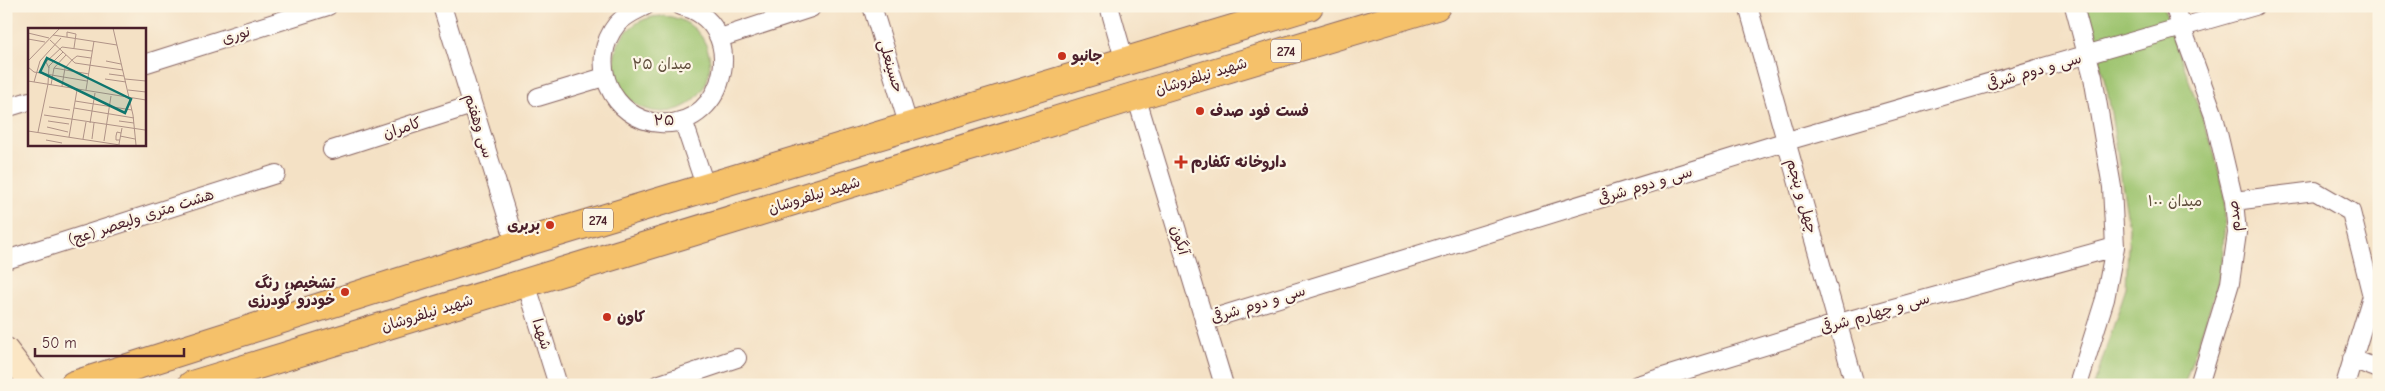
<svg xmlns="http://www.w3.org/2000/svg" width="2385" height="391" font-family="'Comic Neue','Playpen Sans Arabic',sans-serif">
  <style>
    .green { fill: #9ec46f; stroke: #74724d }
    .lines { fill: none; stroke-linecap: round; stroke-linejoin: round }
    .minor-casing { stroke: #866361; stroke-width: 20 }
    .secondary-casing { stroke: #866361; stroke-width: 26 }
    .primary-casing { stroke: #866361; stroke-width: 30 }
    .minor { stroke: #fff; stroke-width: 18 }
    .secondary { stroke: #fbe6c4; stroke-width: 24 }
    .primary { stroke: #f5c16b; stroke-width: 28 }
    .poi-dot { fill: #c8321e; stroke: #fcf5e5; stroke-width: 2 }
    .labels { text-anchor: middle; stroke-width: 4.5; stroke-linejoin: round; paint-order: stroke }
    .shield { fill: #fcf5e5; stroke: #7f5f63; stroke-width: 1 }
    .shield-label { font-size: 14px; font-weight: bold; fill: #4a1f2b }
    .street-label { font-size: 15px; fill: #4a1f2b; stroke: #fcf5e5 }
    .poi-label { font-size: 15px; font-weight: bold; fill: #4a1f2b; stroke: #fcf5e5; text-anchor: start }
    .park-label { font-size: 15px; fill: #63513f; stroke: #fcf5e5 }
    .inset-road { fill: none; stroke: #b09387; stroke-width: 1 }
    .view { fill: #0f766e; fill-opacity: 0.15; stroke: #0f766e; stroke-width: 2.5 }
    .inset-edge { fill: none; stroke: #4a1f2b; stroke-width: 2.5 }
  </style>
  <rect width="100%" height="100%" fill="#fcf5e5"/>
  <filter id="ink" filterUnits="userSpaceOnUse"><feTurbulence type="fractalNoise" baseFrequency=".02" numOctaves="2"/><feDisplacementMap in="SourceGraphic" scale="10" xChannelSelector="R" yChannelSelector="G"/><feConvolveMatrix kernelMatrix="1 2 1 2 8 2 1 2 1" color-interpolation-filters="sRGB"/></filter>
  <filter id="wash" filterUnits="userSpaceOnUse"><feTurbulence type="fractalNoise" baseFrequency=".0096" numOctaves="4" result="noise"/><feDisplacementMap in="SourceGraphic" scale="20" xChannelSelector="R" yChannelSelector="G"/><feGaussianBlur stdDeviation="1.12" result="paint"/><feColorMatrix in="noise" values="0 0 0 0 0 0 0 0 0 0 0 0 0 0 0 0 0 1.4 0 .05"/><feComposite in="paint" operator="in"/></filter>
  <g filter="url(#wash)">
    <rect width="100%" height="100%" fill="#f4e1c5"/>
    <path class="green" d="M2085,6h78l50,143 11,43 1,26 -3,45 -7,30 -31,92h-90l32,-97 3,-60 -21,-134z
      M614 64a48 48 0 1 1 96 0a48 48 0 1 1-96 0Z"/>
  </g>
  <g filter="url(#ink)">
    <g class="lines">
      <g class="minor-casing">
        <path id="minor" d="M442,6l74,239
          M645,6c-10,5 -20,9 -28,18 -31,38 -5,96 43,99 69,5 89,-101 21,-117
          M872,6l37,121
          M1109,6l16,56
          M1748,6l107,379
          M2074,6l19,71 19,110 3,60 -10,52 -27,86
          M2174,6l40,110 20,85 3,32 -7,50 -31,102
          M720,38l91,-30
          M144,64l184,-58
          M1136,96l88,289
          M538,97l66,-20
          M6,108l23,-7
          M683,120l23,68
          M332,150l140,-45
          M2234,201l81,-10 36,21 21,84 -27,89
          M6,260l270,-86
          M526,283l32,102
          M1204,321l583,-180 468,-135
          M2352,359l27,10
          M657,385l80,-27
          M1637,385l202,-62 276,-76"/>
      </g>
      <g class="secondary-casing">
        <path id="secondary" d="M6,350l27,35"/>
      </g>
      <g class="primary-casing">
        <path id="primary" d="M74,385l442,-140 793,-239
          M192,385l944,-289 300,-90"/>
      </g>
      <use href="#minor" class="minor"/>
      <use href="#secondary" class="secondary"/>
      <use href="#primary" class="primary"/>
    </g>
  </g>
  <g class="poi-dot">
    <circle cx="1062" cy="56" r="5"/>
    <circle cx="1200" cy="111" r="5"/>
    <path d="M1178.5 154.5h5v5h5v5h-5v5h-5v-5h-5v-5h5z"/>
    <circle cx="550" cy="225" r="5"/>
    <circle cx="345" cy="292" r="5"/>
    <circle cx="607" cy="317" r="5"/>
  </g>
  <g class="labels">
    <g class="shield">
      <rect x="1271" y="39.5" width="30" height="23" rx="4"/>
      <rect x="583" y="208.5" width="30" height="23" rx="4"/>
    </g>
    <g class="shield-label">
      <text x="1286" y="56">274</text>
      <text x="598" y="225">274</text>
    </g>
    <g class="street-label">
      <text transform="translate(236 35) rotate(-18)" y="5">نوری</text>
      <text transform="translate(891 66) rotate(73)" y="5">حسینعلی</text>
      <text transform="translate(2034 71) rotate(-16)" y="5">سی و دوم شرقی</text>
      <text transform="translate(1201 76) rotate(-17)" y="5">شهید نیلفروشان</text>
      <text transform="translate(664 120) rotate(-1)" y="5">۲۵</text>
      <text transform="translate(479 126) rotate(73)" y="5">سی وهفتم</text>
      <text transform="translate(402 128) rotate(-18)" y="5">کامران</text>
      <text transform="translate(1645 185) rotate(-17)" y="5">سی و دوم شرقی</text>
      <text transform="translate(814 195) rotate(-17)" y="5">شهید نیلفروشان</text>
      <text transform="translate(1802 196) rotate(74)" y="5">چهل و پنجم</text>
      <text transform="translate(2234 216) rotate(-95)" y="5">صدم</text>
      <text transform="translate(141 217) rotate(-18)" y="5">هشت متری ولیعصر (عج)</text>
      <text transform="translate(1180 240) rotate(73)" y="5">آبگون</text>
      <text transform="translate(1258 304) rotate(-17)" y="5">سی و دوم شرقی</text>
      <text transform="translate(427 313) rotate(-17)" y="5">شهید نیلفروشان</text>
      <text transform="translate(1875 313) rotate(-16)" y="5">سی و چهارم شرقی</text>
      <text transform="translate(542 334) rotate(72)" y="5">شهدا</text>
    </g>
    <g class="poi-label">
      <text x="1072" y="61">جانبو</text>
      <text x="1210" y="116">فست فود صدف</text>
      <text x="1191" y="167">داروخانه تکفارم</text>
      <text x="540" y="230" text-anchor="end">بربری</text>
      <text x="335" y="288" text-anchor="end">تشخیص رنگ<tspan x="335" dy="17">خودرو گودرزی</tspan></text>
      <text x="617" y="322">کاون</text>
    </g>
    <g class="park-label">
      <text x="662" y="69">میدان ۲۵</text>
      <text x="2175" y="206">میدان ۱۰۰</text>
    </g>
  </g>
  <g transform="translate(28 28)">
    <rect width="118" height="118" fill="#f4e1c5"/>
    <path class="inset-road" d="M85,0l20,87 3,30M0,5l21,5M25,7l64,10M39,9v-5l9,2 -2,14M0,11l17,3M22,12l25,23 48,7M0,33l32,-33M78,33l15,3M0,39l6,5 53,9M21,40l-3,-6 16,-15 30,4M26,40l35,6M81,46l15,2M77,51l21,3M97,51l21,2M0,53l118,19M6,54l6,-21 21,-23M20,56l1,-18 14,-14M23,57l3,-17 12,-13M34,58l3,-18 7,-8 5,-4 14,2M58,62l8,-49M100,62l18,2M47,73l57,9M21,79l21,3M46,80l60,10M16,87l101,15M20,93l21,3M91,93l15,2M62,95l5,-30M19,99l21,5M0,103l92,14M10,104l10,-48M92,108l15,3M41,109l8,-47M55,111l3,-17M64,111l2,-16M18,112l16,3M92,112h-4v-4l1,-4 4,1M76,113l7,-45M91,116l3,-16"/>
    <path class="view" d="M19,30l84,41 -6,14 -85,-41z"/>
    <rect width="118" height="118" class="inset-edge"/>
  </g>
  <rect width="2385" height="391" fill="none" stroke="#fcf5e5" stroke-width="25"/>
  <path d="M35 348v8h149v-8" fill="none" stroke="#4a1f2b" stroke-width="2.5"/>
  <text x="42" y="348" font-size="15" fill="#4a1f2b" stroke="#fcf5e5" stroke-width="4" paint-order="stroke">50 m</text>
</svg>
